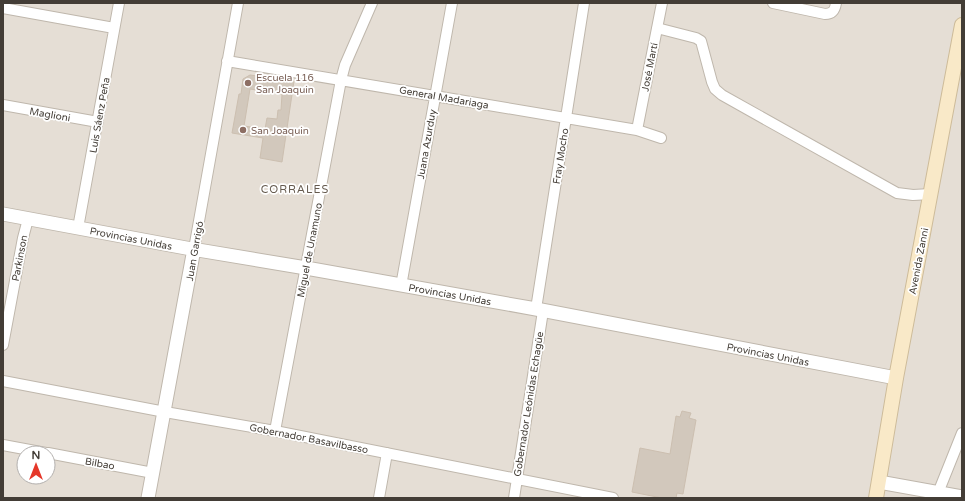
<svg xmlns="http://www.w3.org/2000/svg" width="965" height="501" font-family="'Varela Round',sans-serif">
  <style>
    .residential { fill: #e5ded5; fill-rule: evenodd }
    .building { fill: #d2c8bc; stroke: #ccbfb0; fill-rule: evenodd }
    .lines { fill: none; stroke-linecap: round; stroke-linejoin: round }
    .minor-casing { stroke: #bfb7ac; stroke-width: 12 }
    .tertiary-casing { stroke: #bfb7ac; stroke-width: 15 }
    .secondary-casing { stroke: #cdbb99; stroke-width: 16 }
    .minor { stroke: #fff; stroke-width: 10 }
    .tertiary { stroke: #fff; stroke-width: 13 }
    .secondary { stroke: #f9e9c8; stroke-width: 14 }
    .education-dot { fill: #8d6e63; stroke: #fff; stroke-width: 1.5 }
    .labels { text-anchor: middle; stroke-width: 3.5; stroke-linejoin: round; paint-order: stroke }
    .street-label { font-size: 10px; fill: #433d36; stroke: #fff }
    .education-label { font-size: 10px; fill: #785e54; stroke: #fff; text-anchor: start }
    .neighbourhood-label { font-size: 11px; letter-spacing: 1px; fill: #655a4e; stroke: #fff }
  </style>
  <rect width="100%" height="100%" fill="#f1ede6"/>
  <path class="residential" d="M3,3h959v495h-959zM24,453h24v24h-24z"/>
  <path class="building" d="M250,75l44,6 -12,81 -22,-4 3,-20 -31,-5 7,-39h2l2,-15zM250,89l32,5 -1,16h-3l-1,9 -10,-1 -2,11 -21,-3z
    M682,411l9,2 -2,5 7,2 -13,74 -6,-1 -1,5h-14l-30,-6 8,-44 30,6 6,-38 4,1z"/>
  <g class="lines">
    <g class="minor-casing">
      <path id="minor" d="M773,3l52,11c8,0 10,-4 11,-11
        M3,8l111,20
        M657,28l39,10 5,3 11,41 3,7 7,6 175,98 16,2 18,-1
        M227,61l410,69 24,8
        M3,105l95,17
        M637,130l25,-127
        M78,228l41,-225
        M194,249l44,-246
        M401,286l51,-283
        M536,309l48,-306
        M3,345l20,-107 5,-19
        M3,381l162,31 110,19 338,67
        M275,431l66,-351 4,-15 27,-62
        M3,445l43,8
        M48,453l105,20
        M938,493l24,-60
        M379,498l8,-45
        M514,498l29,-187"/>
    </g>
    <g class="tertiary-casing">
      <path id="tertiary" d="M3,214l183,34 120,20 230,41 360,69
        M879,482l83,15
        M148,498l46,-249"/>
    </g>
    <g class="secondary-casing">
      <path id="secondary" d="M876,498l20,-120 66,-353"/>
    </g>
    <use href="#minor" class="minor"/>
    <use href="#tertiary" class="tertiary"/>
    <use href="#secondary" class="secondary"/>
  </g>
  <g class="education-dot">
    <circle cx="248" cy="83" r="4"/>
    <circle cx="243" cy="130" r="4"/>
  </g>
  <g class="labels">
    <g class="street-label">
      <text transform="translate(649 67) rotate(-79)" y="4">José Martí</text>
      <text transform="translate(444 97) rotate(10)" y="4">General Madariaga</text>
      <text transform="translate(50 114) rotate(10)" y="4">Maglioni</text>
      <text transform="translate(99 115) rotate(-80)" y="4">Luis Sáenz Peña</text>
      <text transform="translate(426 144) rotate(-80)" y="4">Juana Azurduy</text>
      <text transform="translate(560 156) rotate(-81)" y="4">Fray Mocho</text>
      <text transform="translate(131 238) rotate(11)" y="4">Provincias Unidas</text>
      <text transform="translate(309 250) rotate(-79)" y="4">Miguel de Unamuno</text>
      <text transform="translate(194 251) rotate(-80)" y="4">Juan Garrigó</text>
      <text transform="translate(19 258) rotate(-79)" y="4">Parkinson</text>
      <text transform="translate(918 261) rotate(-79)" y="4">Avenida Zanni</text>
      <text transform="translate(450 294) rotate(10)" y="4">Provincias Unidas</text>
      <text transform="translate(768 354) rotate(11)" y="4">Provincias Unidas</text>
      <text transform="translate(528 404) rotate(-81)" y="4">Gobernador Leónidas Echagüe</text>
      <text transform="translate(309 438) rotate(11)" y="4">Gobernador Basavilbasso</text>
      <text transform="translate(100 463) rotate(10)" y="4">Bilbao</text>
    </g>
    <g class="education-label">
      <text x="256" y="81">Escuela 116<tspan x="256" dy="12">San Joaquin</tspan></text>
      <text x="251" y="134">San Joaquin</text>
    </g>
    <g class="neighbourhood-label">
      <text x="295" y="193">CORRALES</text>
    </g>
  </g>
  <rect width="965" height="501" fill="none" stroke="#433d36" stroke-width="8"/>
  <g transform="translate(36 465)"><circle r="19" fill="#ffffff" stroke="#b4b1af"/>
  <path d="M0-3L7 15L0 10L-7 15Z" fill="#e53729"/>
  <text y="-6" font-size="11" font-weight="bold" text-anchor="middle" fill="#433d36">N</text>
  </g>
</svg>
